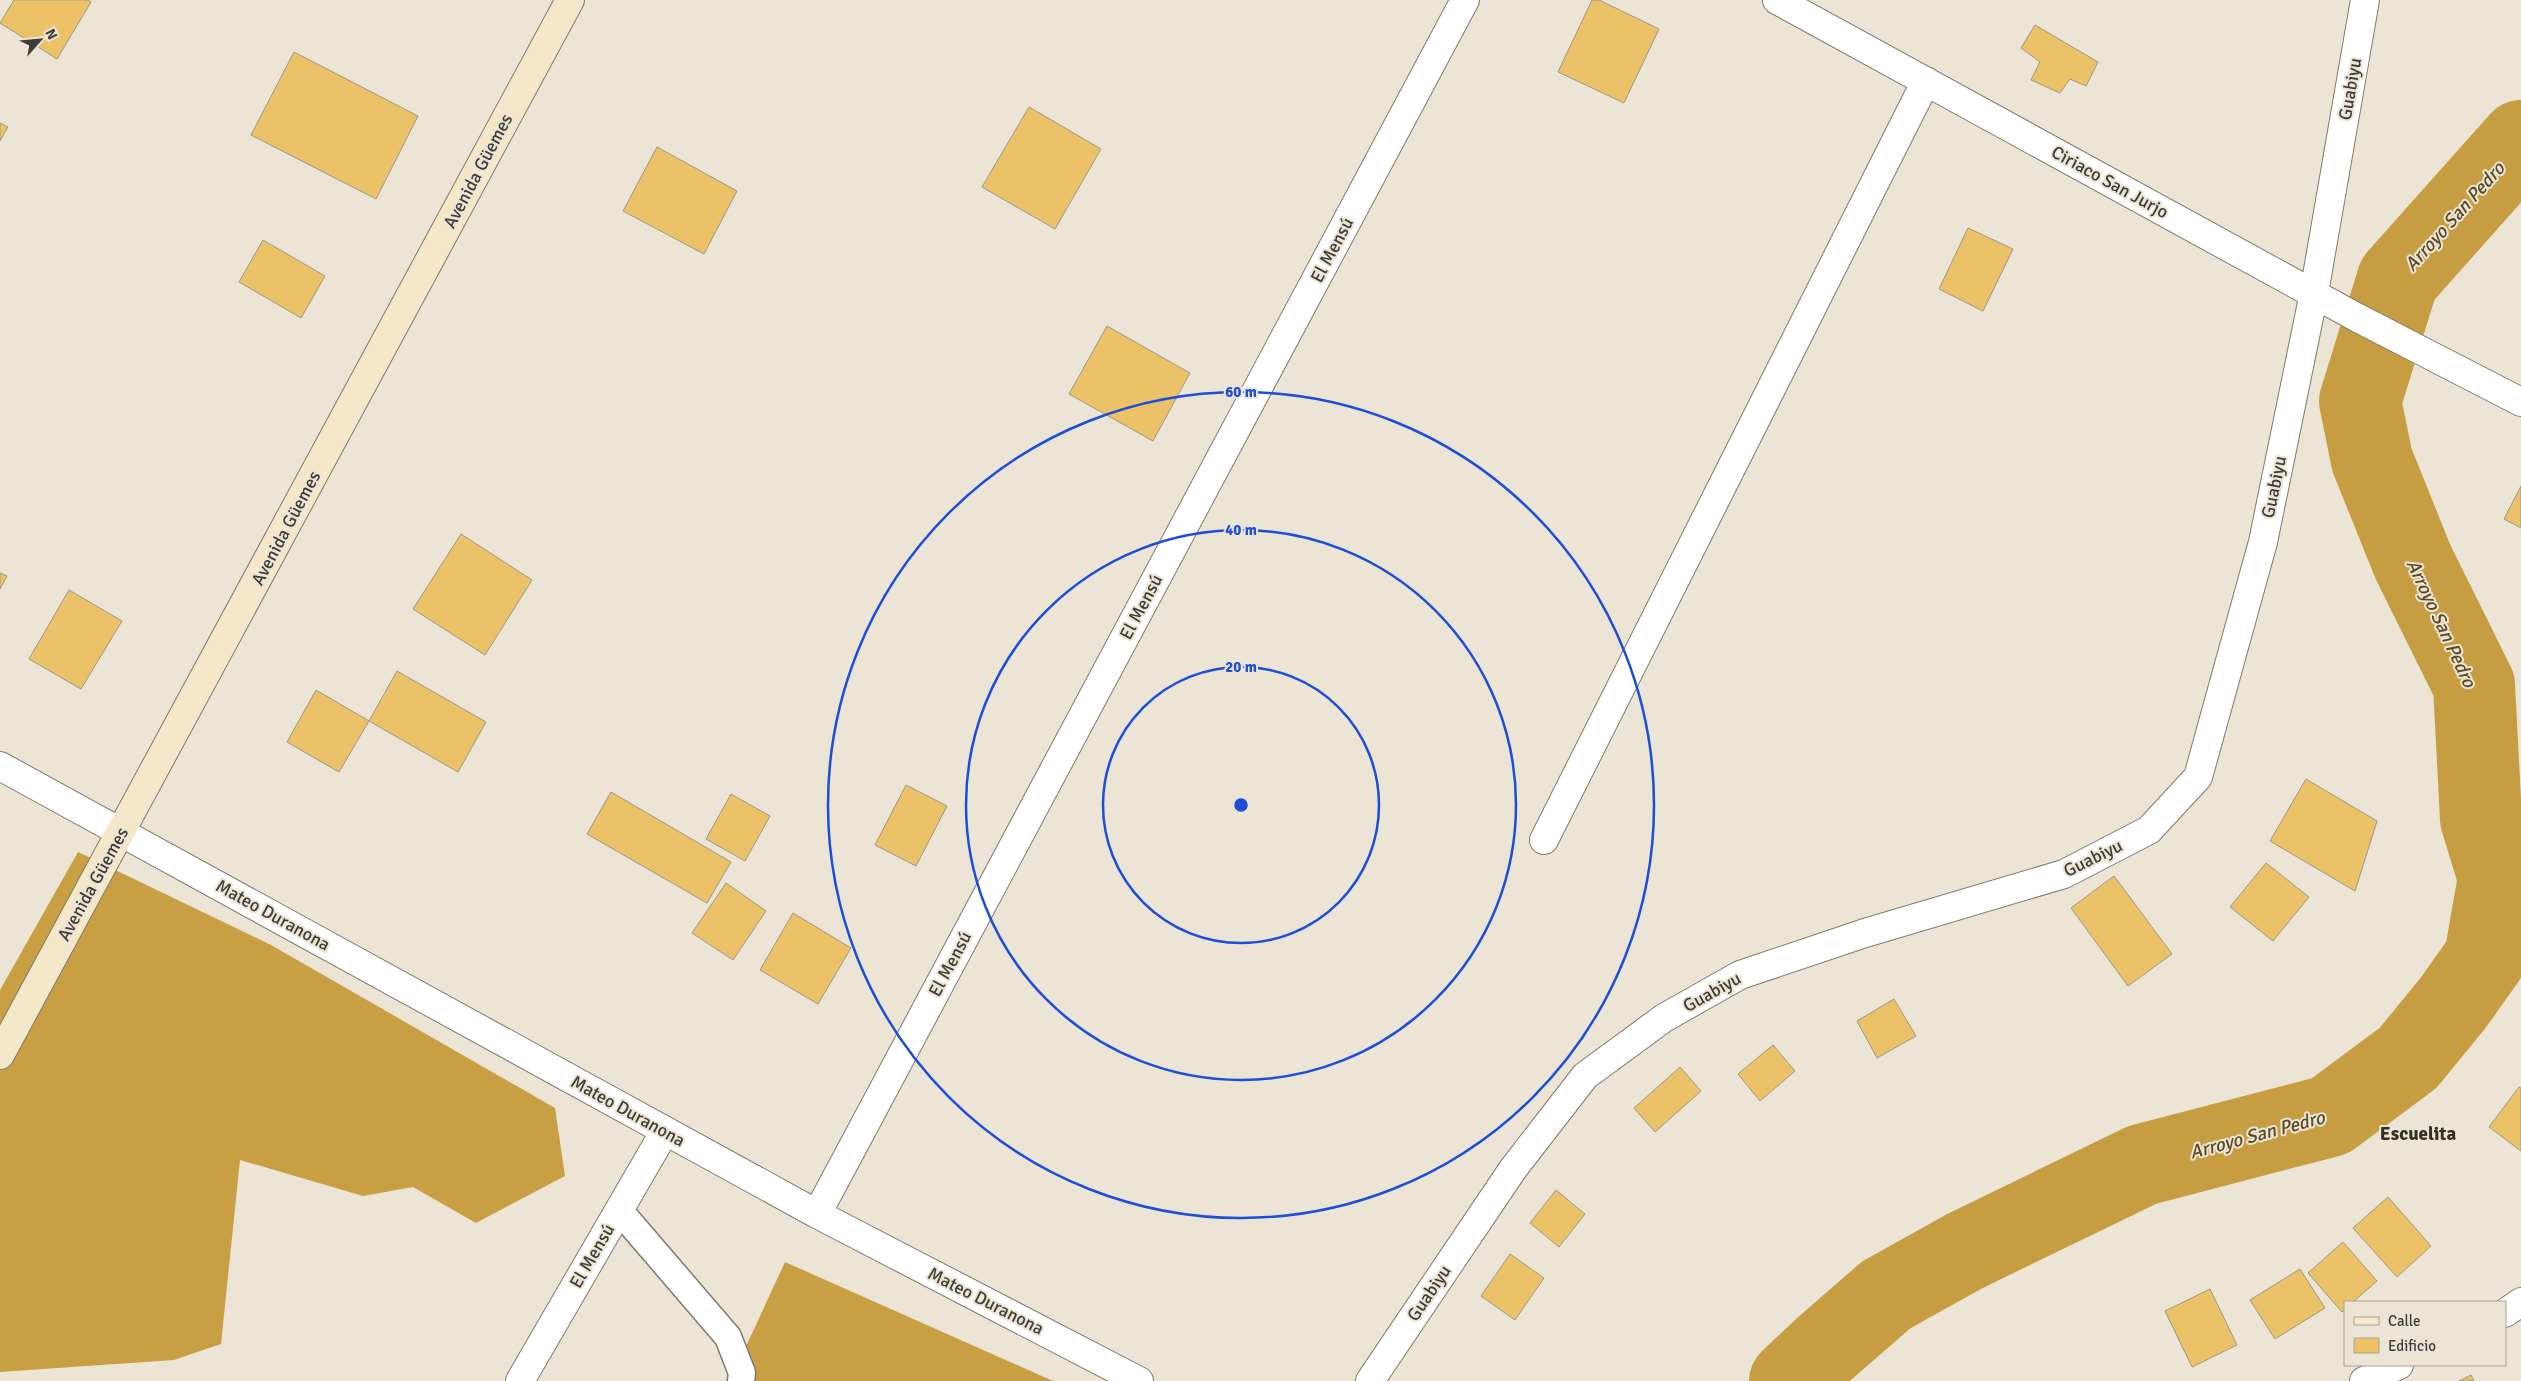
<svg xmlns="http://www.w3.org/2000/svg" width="2521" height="1381" font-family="Signika,sans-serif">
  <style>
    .forest { fill: #c99f44 }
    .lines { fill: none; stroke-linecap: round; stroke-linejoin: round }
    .river { stroke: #c79d41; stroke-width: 82 }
    .building { fill: #ecc268; stroke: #9d9688 }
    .service-casing { stroke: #80796c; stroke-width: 29 }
    .minor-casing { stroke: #80796c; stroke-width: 30 }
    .secondary-casing { stroke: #80796c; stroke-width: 30 }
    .service { stroke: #fff; stroke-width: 26 }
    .minor { stroke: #fff; stroke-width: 28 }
    .secondary { stroke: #f5e7ca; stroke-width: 28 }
    .ring { fill: none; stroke: #1d4ed8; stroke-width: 2.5 }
    .labels { text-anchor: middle; stroke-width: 4; stroke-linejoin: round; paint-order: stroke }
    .street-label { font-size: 18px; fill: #3f3d37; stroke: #ece5d6 }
    .water-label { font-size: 19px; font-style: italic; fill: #5b4923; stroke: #ece5d6 }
    .neighbourhood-label { font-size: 19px; font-weight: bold; fill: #353024; stroke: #ece5d6 }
    .centre { fill: #1d4ed8; stroke: #ece5d6; stroke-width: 2.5 }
    .ring-label { font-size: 15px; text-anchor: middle; font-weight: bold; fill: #1d4ed8; stroke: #ece5d6; stroke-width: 4; stroke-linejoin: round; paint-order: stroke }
  </style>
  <rect width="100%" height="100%" fill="#ece5d6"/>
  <path class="forest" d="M78,852l193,93 284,163 10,68 -89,47 -63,-36 -50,9 -123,-36 -19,184 -47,16 -174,12v-382z
    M785,1262l268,119h-323z"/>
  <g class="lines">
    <path class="river" d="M1790,1381l34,-32 62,-54 79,-44 177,-86 188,-49 78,-58 45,-55 32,-45 14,-80 -18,-59 -7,-134 -61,-123 -41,-102 -12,-59 38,-122 123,-138"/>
  </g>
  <path class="building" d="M14,0h74l3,2 -34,57 -57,-36z
    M1592,0h7l60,29 -35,74 -66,-31z
    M2035,25l63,37 -12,24 -16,-7 -10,14 -29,-13 9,-18 -19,-14z
    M294,52l124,64 -42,83 -125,-64z
    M1029,107l72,42 -46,80 -73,-42z
    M0,123l8,4 -8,14z
    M657,147l80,44 -33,63 -81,-43z
    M1968,228l45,21 -30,62 -44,-22z
    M263,240l62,36 -24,42 -62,-36z
    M1107,326l83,47 -37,68 -84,-47z
    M2521,486v42l-17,-9z
    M461,534l71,46 -47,75 -72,-46z
    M0,573l7,3 -7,13z
    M69,590l53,31 -41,68 -52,-30z
    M397,671l89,51 -28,50 -89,-51z
    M316,690l53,31 -30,51 -52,-30z
    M2306,779l71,42 -22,70 -85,-50z
    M906,785l41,21 -31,60 -41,-21z
    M611,792l120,70 -24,41 -120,-69z
    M731,794l39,22 -25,45 -39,-22z
    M2266,863l43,34 -36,44 -43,-34z
    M2114,876l58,78 -44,32 -57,-78z
    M726,883l40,28 -33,49 -41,-27z
    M793,913l58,35 -33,56 -58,-34z
    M1894,999l22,37 -39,22 -20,-37z
    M1773,1045l22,26 -35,30 -22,-27z
    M1680,1067l21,24 -46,41 -21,-24z
    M2519,1087l2,1v63l-32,-24z
    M1556,1190l29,24 -26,33 -29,-24z
    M2388,1197l43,49 -34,31 -44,-49z
    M2343,1242l34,39 -24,21h-8v8l-3,2 -34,-39z
    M1510,1254l34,24 -29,42 -34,-24z
    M2300,1269l25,39 -50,31 -25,-39z
    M2210,1289l27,56 -45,22 -27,-56z
    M2471,1375l3,6h-15z"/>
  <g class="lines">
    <g class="service-casing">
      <path id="service" d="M619,1210l109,127 14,36 -1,8"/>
    </g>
    <g class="minor-casing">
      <path id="minor" d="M1777,0l579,317 165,85
        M0,766l817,448 322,167
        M1544,840l382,-759
        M817,1214l648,-1214
        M2505,1313l16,-11
        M520,1381l145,-250
        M1370,1381l143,-212 72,-93 79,-58 76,-43 125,-42 199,-59 85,-44 49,-53 65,-235 51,-249 51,-293
        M2364,1381l35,-16"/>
    </g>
    <g class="secondary-casing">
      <path id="secondary" d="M0,1055l570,-1055"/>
    </g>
    <use href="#service" class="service"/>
    <use href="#minor" class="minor"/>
    <use href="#secondary" class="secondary"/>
  </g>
  <g class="ring">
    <circle cx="1241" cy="805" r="138"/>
    <circle cx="1241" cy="805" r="275"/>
    <circle cx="1241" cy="805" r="413"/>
  </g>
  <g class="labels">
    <g class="street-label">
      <text transform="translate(2350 89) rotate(-80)" y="6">Guabiyu</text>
      <text transform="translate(478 171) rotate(-62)" y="6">Avenida Güemes</text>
      <text transform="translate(2110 182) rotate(29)" y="6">Ciriaco San Jurjo</text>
      <text transform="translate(1332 250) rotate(-62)" y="6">El Mensú</text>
      <text transform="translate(2274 487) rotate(-78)" y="6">Guabiyu</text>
      <text transform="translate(286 528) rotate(-62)" y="6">Avenida Güemes</text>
      <text transform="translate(1141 607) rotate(-62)" y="6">El Mensú</text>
      <text transform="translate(2093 858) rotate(-26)" y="6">Guabiyu</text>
      <text transform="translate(93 884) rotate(-61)" y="6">Avenida Güemes</text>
      <text transform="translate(273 915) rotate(29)" y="6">Mateo Duranona</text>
      <text transform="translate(950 964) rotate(-62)" y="6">El Mensú</text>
      <text transform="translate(1712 992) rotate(-29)" y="6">Guabiyu</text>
      <text transform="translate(628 1111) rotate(29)" y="6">Mateo Duranona</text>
      <text transform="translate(592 1256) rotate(-60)" y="6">El Mensú</text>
      <text transform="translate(1429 1293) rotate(-56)" y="6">Guabiyu</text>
      <text transform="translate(986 1301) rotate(27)" y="6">Mateo Duranona</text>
    </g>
    <g class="water-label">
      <text transform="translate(2454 216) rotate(-48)" y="7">Arroyo San Pedro</text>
      <text transform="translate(2442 623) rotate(65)" y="7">Arroyo San Pedro</text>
      <text transform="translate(2257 1134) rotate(-15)" y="7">Arroyo San Pedro</text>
    </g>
    <g class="neighbourhood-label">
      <text x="2418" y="1140">Escuelita</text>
    </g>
  </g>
  <circle cx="1241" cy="805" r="8" class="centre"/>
  <g class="ring-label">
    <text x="1241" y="397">60 m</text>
    <text x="1241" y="535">40 m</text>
    <text x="1241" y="672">20 m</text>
  </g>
  <rect x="2344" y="1301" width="162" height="65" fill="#ece5d6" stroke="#a7a296"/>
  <rect x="2354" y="1317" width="25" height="8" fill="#f5e7ca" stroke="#a7a296"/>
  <text x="2388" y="1326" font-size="15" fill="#3f3d37">Calle</text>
  <rect x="2354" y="1338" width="25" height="15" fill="#ecc268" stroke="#a7a296"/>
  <text x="2388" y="1351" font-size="15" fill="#3f3d37">Edificio</text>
  <g transform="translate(40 40) rotate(63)" stroke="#ece5d6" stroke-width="4" paint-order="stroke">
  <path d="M0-4L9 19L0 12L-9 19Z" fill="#3f3d37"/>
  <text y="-8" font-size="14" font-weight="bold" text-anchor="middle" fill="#3f3d37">N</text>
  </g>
</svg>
